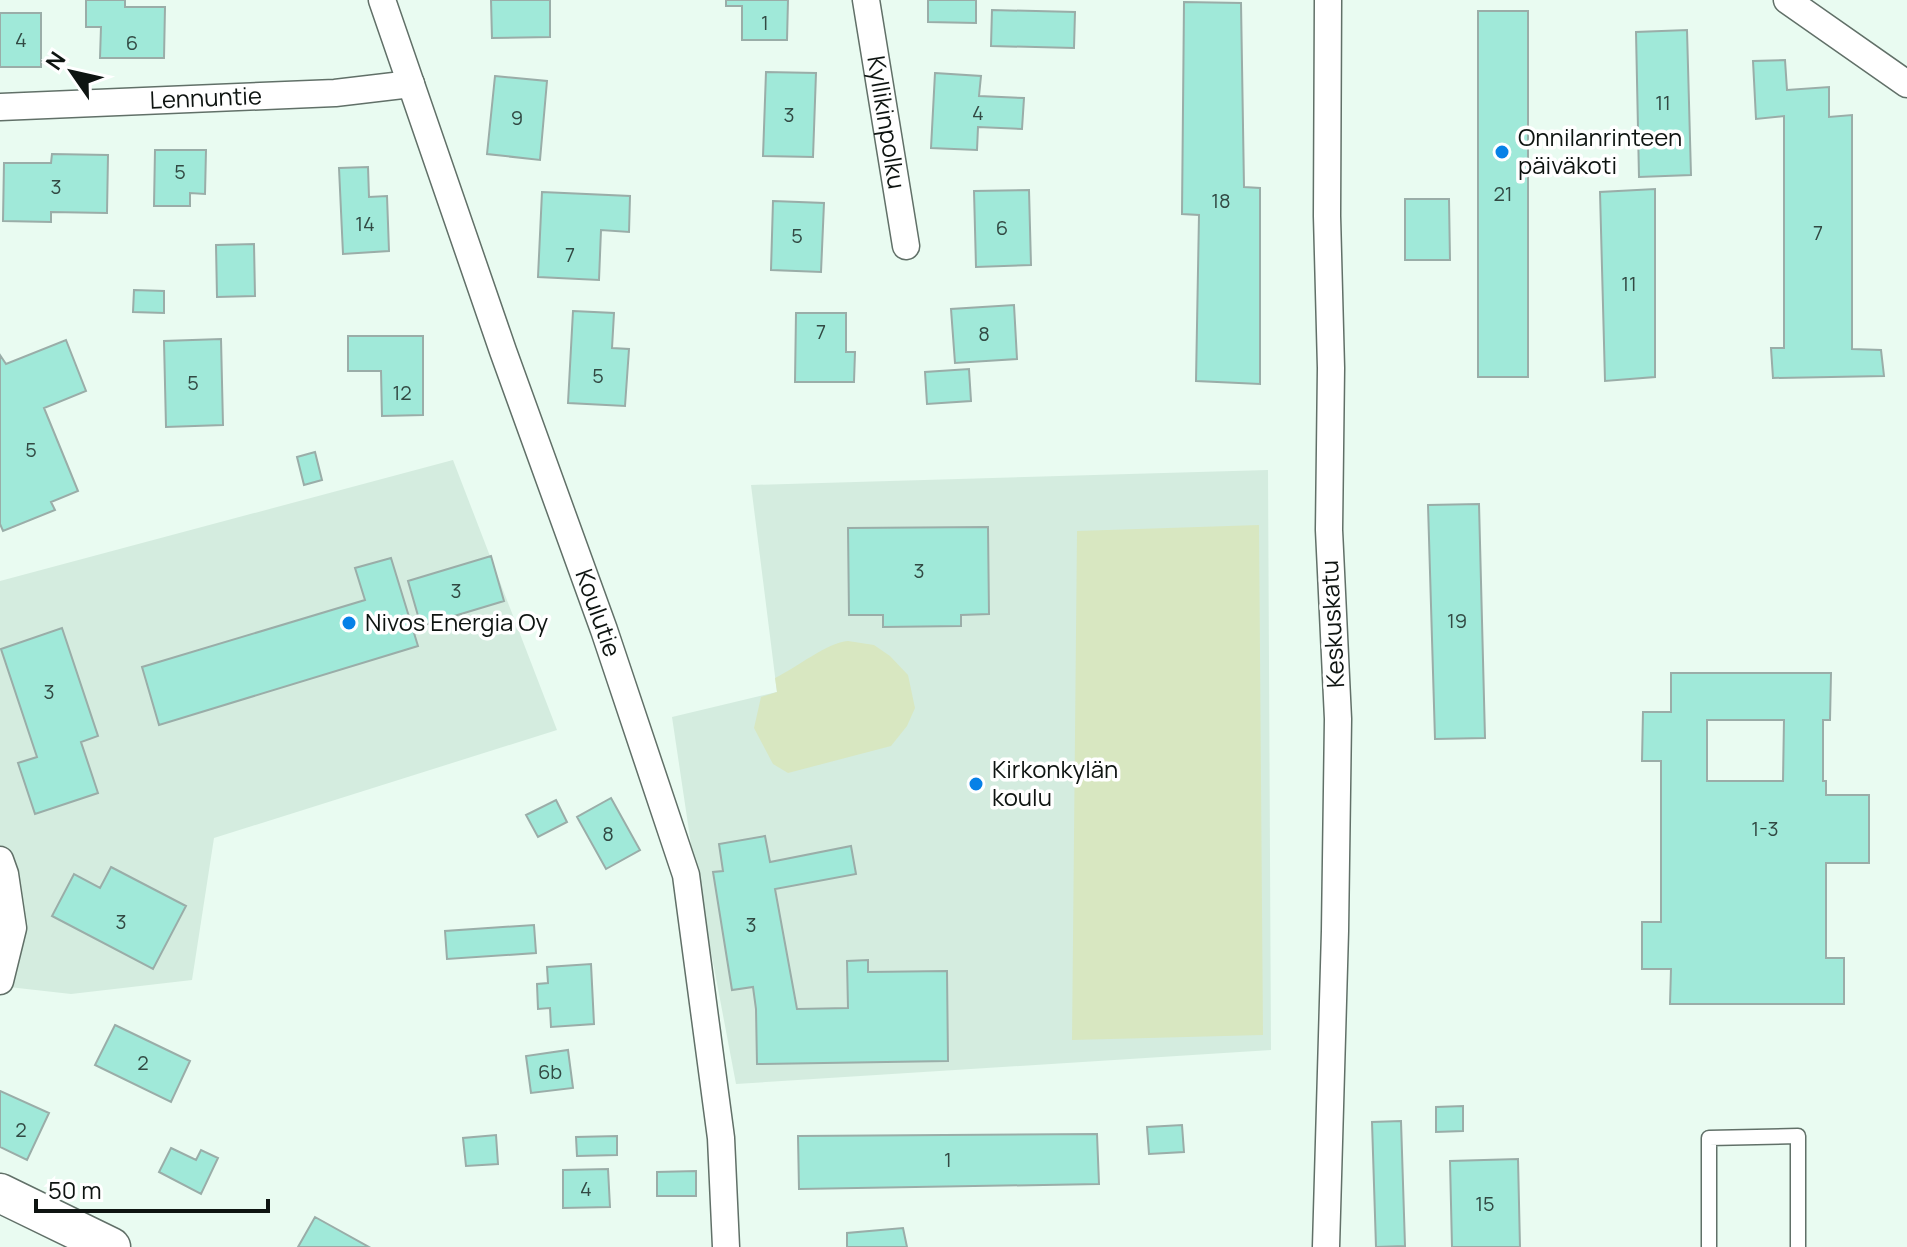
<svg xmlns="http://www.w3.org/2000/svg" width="1907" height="1247" font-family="Manrope,sans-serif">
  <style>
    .built { fill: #d4ecdf }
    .green { fill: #d8e7c1 }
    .building { fill: #a0e9d9; stroke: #9aada8; stroke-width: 2; fill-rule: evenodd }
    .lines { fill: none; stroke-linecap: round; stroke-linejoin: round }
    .service-casing { stroke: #617068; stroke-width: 17 }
    .minor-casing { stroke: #617068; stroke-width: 29 }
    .secondary-casing { stroke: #617068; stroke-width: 41 }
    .service { stroke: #fff; stroke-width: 14 }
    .minor { stroke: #fff; stroke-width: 26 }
    .secondary { stroke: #fff; stroke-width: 38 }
    .poi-dot { fill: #0681e7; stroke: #fff; stroke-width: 3 }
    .labels { text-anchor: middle; stroke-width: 7; stroke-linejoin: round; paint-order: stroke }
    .number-label { font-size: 20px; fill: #324943 }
    .street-label { font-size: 24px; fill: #0e1411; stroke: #fff }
    .poi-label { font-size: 24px; fill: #0e1411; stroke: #fff; text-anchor: start }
  </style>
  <rect width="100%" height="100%" fill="#e9fbf1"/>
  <path class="built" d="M453,460l104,270 -343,108 -22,142 -121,14 -71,-8v-405z
    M1268,470l3,580 -535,34 -44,-233 -20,-134 105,-25 -26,-207z"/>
  <path class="green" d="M1259,525l4,510 -191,5 5,-509z
    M848,641l26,4 16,11 18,19 7,33 -8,18 -16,20 -103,27 -15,-9 -19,-36 7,-31 16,-5 -2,-14c21,-10 53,-36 73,-37z"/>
  <path class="building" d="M86,0h39v7h40l-1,51h-64l1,-31h-15z
    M491,0h59v37l-58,1z
    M726,0h62l-1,40h-45v-34h-16z
    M928,0h48v23l-48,-1z
    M1184,2l57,1 3,184 16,1v196l-64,-3 3,-166 -17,-1z
    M992,10l83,2 -1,36 -83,-2z
    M1478,11h50v366h-50z
    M0,13h41v54h-41z
    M1687,30l4,145 -52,2 -3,-145z
    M1785,60l2,30 42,-3v30l23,-2v234l29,1 3,26 -111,2 -2,-30h13v-232l-28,3 -3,-58z
    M766,72l50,1 -3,84 -50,-1z
    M935,73l46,3 -2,20 45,2 -2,31 -44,-2 -1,23 -46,-2z
    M495,76l52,5 -7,79 -53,-6z
    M155,150h51l-1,44 -15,-1v13h-36z
    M52,154l56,1 -1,58 -56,-1v10l-48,-1 1,-58h47z
    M368,167l1,30 18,-1 2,55 -46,3 -4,-86z
    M1655,189v188l-50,4 -5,-189z
    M1029,190l2,75 -55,2 -2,-76z
    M542,192l88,4 -1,36 -28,-2 -2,50 -61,-3z
    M1405,199h44l1,61h-45z
    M773,201l51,2 -3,69 -50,-2z
    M254,244l1,52 -38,1 -1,-52z
    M134,290l30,1v22l-31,-1z
    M1014,305l3,54 -62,4 -4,-54z
    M573,311l41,2 -2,35 17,1 -4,57 -57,-3z
    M796,313h50v39h9l-1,30h-59z
    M348,336h75v79l-41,1 -1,-45h-33z
    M221,339l2,86 -57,2 -2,-86z
    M66,340l20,51 -42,17 34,83 -27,11 4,8 -52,21 -3,-7v-169l6,9z
    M969,369l2,32 -44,3 -2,-32z
    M315,452l7,28 -18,5 -7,-28z
    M1479,504l6,234 -50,1 -7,-234z
    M988,527l1,87 -28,1v11l-78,1v-12h-34l-1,-87z
    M491,556l13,45 -83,25 -13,-45z
    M391,558l27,88 -259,79 -17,-58 223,-67 -10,-32z
    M62,628l36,108 -17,6 17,51 -63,21 -17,-51 19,-6 -36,-108z
    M1671,673h160l-1,47h-7v61h3v14h43v68h-43v95h18v46h-174l1,-35h-29v-47h19v-161h-19l1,-49h28zM1707,720h77l-1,61h-76z
    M611,798l29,52 -34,19 -29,-52z
    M556,800l11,22 -29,15 -12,-22z
    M765,836l5,26 81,-16 5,28 -81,15 22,120 51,-1 -1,-47 21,-1v12l79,-1 1,90 -191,3 -1,-55 -3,-22 -21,3 -19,-118 10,-1 -4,-27z
    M111,867l75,39 -33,63 -101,-53 22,-42 26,14z
    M534,925l2,28 -89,6 -2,-28z
    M591,964l3,60 -43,3 -1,-19 -12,1 -1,-25 11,-1 -1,-16z
    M115,1025l75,36 -19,41 -76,-37z
    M568,1050l5,38 -42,5 -5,-37z
    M0,1091l49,22 -22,47 -27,-13z
    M1463,1106v25l-27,1v-25z
    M1401,1121l4,125 -29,1 -4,-125z
    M1182,1125l2,27 -35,2 -2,-27z
    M1097,1134l2,50 -300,5 -1,-53z
    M496,1135l2,29 -32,2 -3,-28z
    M617,1136v19l-40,1 -1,-19z
    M171,1148l25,12 5,-10 17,8 -17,36 -42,-22z
    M1518,1159l2,88h-68l-2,-86z
    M608,1169l2,38 -47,1v-38z
    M696,1171v25h-39v-24z
    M315,1217l54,30h-71z
    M903,1228l4,19h-60v-14z"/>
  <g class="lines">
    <g class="service-casing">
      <path id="service" d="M1709,1247v-109l89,-2v111"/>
    </g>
    <g class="minor-casing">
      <g id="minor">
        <path id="s1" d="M382,0l121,351 101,279 82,245 35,263 5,109"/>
        <path id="s2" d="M866,0l40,246"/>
        <path d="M1787,0l120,84"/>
        <path id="s3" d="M0,107l335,-14 76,-9"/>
        <path d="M0,860l5,14 8,54 -13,53"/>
        <path d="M1326,1247l9,-316 3,-212 -9,-189 2,-162 -4,-152 1,-216"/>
      </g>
    </g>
    <g class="secondary-casing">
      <path id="secondary" d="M0,1193l111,54"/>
    </g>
    <use href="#service" class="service"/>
    <use href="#minor" class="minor"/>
    <use href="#secondary" class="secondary"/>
  </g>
  <g class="poi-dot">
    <circle cx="1502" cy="152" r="8"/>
    <circle cx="349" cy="623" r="8"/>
    <circle cx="976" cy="784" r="8"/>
  </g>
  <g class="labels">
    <g class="number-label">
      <text x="765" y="30">1</text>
      <text x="21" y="47">4</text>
      <text x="132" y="50">6</text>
      <text x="1663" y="110">11</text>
      <text x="978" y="120">4</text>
      <text x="789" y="122">3</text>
      <text x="517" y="125">9</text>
      <text x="180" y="179">5</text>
      <text x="56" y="194">3</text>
      <text x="1503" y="201">21</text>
      <text x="1221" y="208">18</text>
      <text x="365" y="231">14</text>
      <text x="1002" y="235">6</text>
      <text x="1818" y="240">7</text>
      <text x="797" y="243">5</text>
      <text x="570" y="262">7</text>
      <text x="1629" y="291">11</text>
      <text x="821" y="339">7</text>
      <text x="984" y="341">8</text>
      <text x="598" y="383">5</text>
      <text x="193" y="390">5</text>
      <text x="402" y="400">12</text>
      <text x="31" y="457">5</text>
      <text x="919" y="578">3</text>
      <text x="456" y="598">3</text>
      <text x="1457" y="628">19</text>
      <text x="49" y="699">3</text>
      <text x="1765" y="836">1-3</text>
      <text x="608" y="841">8</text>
      <text x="121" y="929">3</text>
      <text x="751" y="932">3</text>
      <text x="143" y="1070">2</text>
      <text x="550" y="1079">6b</text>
      <text x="21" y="1137">2</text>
      <text x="948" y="1167">1</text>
      <text x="586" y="1196">4</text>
      <text x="1485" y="1211">15</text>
    </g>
    <g class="street-label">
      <text dy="8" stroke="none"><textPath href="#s3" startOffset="206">Lennuntie</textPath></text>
      <text dy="8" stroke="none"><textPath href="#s2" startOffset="124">Kyllikinpolku</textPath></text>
      <text dy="8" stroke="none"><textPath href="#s1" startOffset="650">Koulutie</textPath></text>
      <text transform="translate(1333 624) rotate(-93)" y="8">Keskuskatu</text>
    </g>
    <g class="poi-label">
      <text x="1518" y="146">Onnilanrinteen<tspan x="1518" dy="28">päiväkoti</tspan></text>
      <text x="365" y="631">Nivos Energia Oy</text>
      <text x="992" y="778">Kirkonkylän<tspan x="992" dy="28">koulu</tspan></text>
    </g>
  </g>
  <g transform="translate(72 72) rotate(304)" stroke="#ffffff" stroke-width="6" paint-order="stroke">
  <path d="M0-6L14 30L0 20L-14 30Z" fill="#0e1411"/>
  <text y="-12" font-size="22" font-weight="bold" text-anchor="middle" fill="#0e1411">N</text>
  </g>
  <path d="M36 1199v12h232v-12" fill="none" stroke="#0e1411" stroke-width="4"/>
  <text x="48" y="1199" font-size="24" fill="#0e1411" stroke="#ffffff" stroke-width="6" paint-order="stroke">50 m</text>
</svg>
